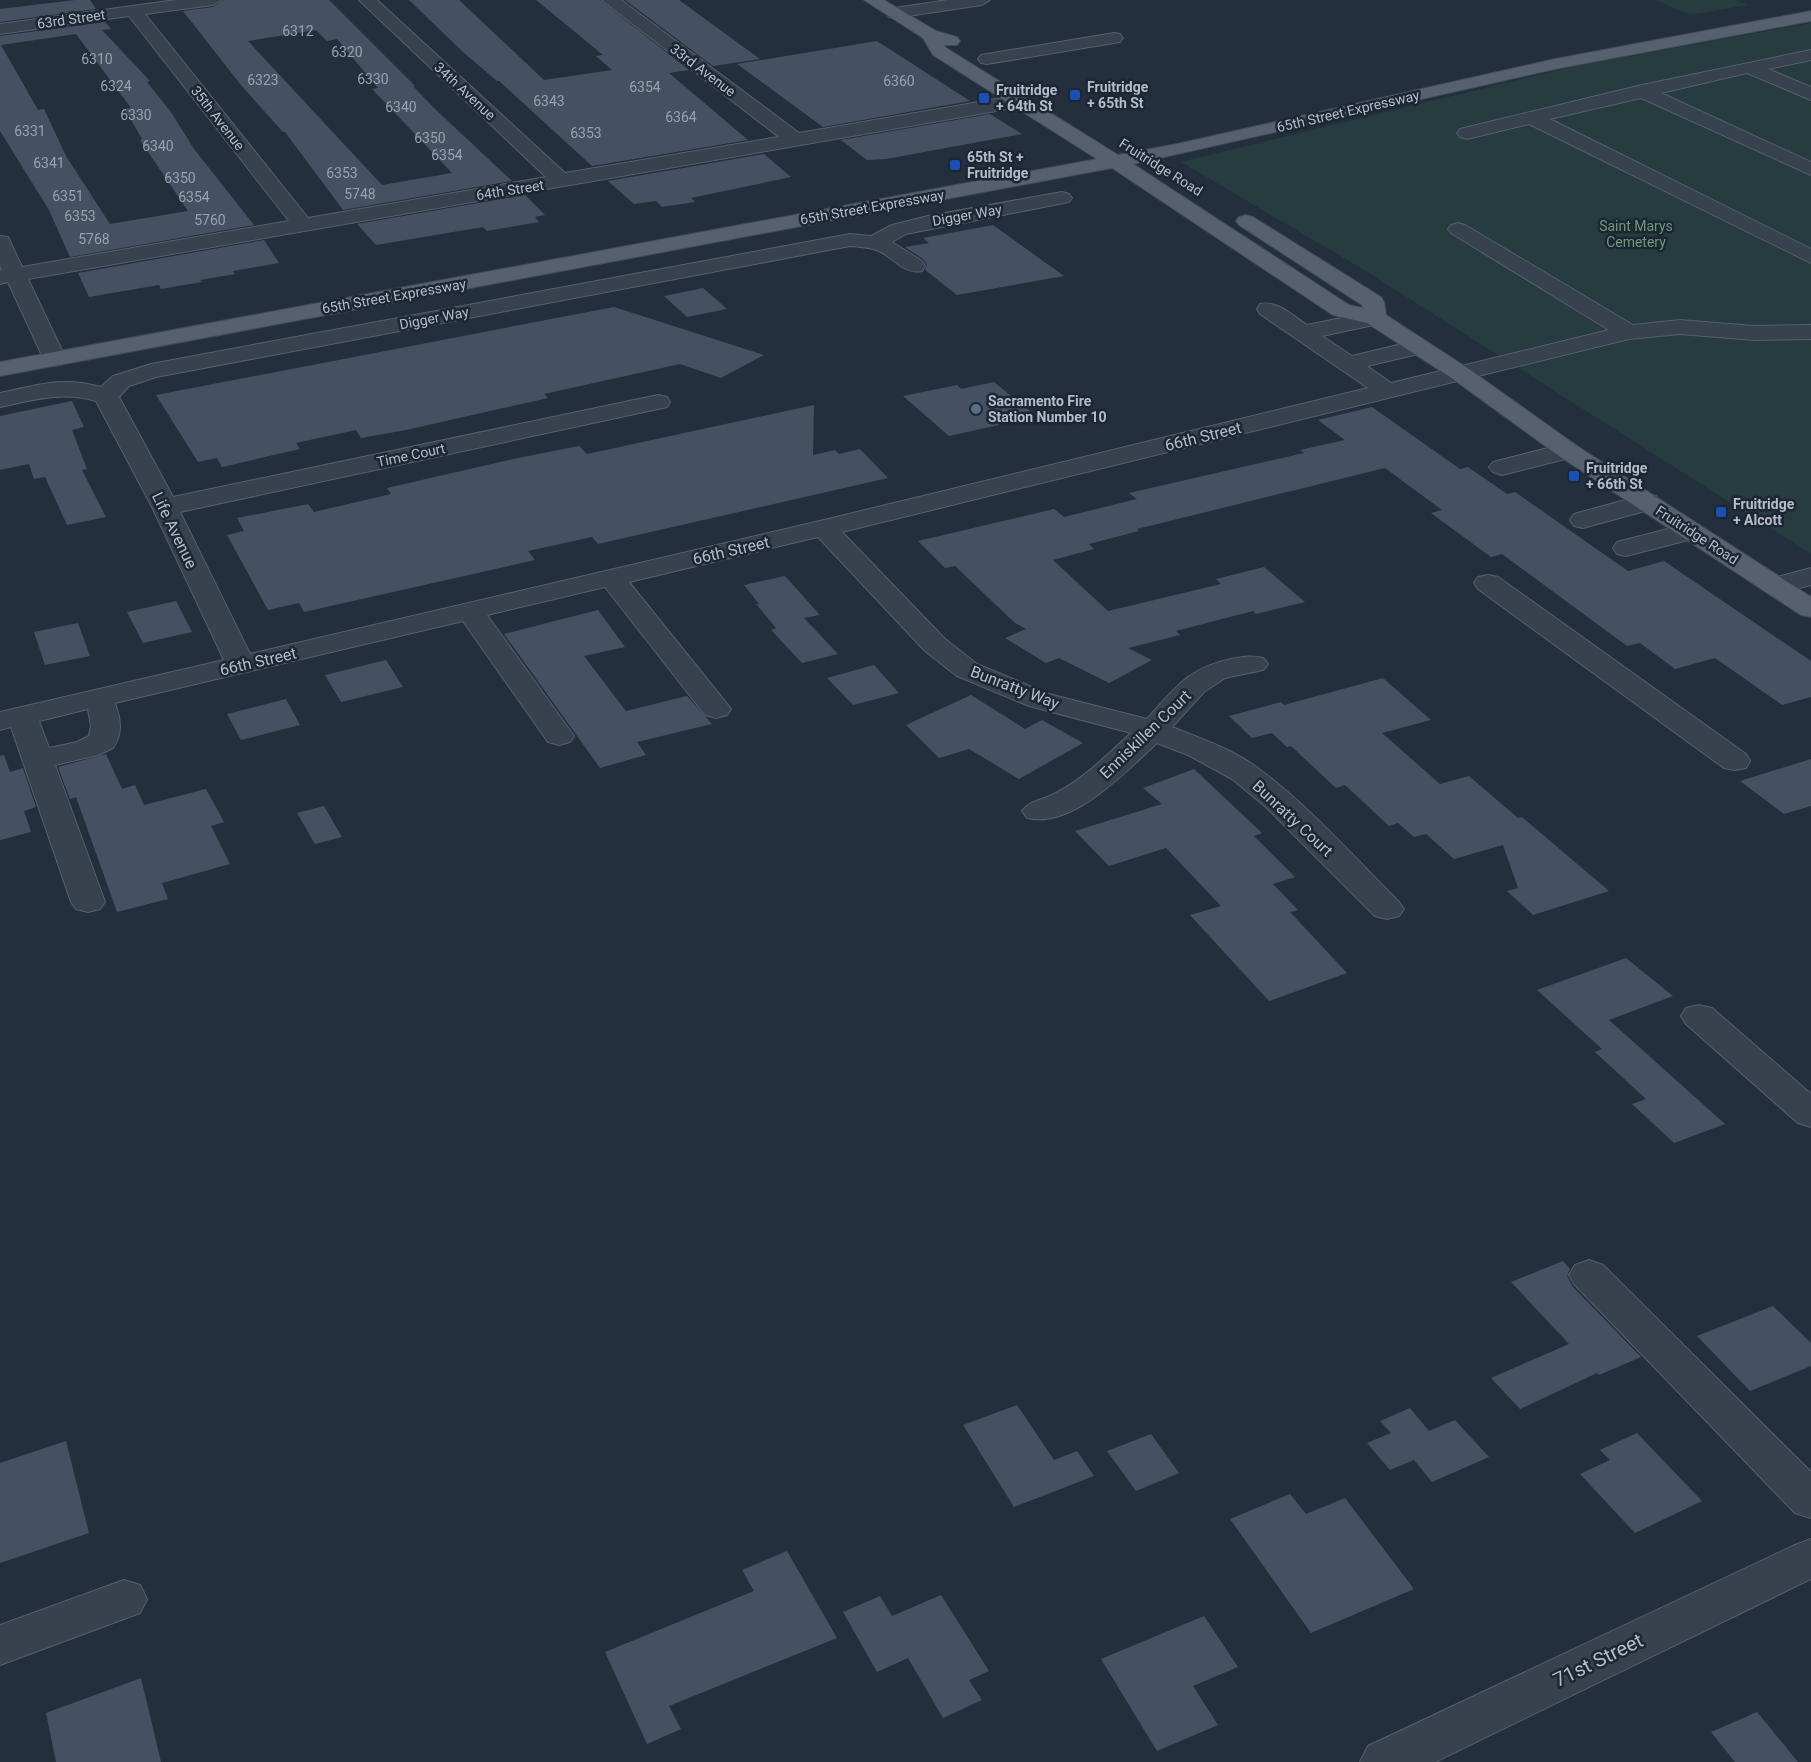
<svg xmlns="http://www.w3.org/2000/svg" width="1811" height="1762" font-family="Roboto,sans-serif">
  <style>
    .green { fill: #263c3f }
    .building { fill: #455162; fill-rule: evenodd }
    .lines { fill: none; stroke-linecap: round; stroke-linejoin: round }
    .minor-casing { stroke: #565f6c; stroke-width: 2 }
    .major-casing { stroke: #414a57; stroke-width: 2 }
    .minor { fill: #38414e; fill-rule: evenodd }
    .major { fill: #56606e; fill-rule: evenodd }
    .transit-dot { fill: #1a4fb4; stroke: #1d2633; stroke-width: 2 }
    .service-dot { fill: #5c6f8a; stroke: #1d2633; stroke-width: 2 }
    .labels { text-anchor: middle; stroke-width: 5; stroke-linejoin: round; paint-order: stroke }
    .far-street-label { font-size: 14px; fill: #b4bcc9; stroke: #1d2633 }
    .number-label { font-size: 14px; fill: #98a1af }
    .far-poi-label { font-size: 14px; font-weight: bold; fill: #b4bcc9; stroke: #1d2633; text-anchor: start }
    .far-park-label { font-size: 14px; fill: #6b9a76; stroke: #1d2633 }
    .street-label { font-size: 16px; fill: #b4bcc9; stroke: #1d2633 }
    .near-street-label { font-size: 20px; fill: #b4bcc9; stroke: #1d2633 }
  </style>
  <rect width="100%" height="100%" fill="#242f3e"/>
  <path class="green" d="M1656,0h79l13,5 -58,10z
    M1811,23v531l-450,-286 -180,-106 386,-94z"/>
  <path class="building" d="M75,0h15l6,9 -96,13v-13z
    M223,0h106l86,86h-2l20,21 79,74 -169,29 -58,-78h-2l-43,-48 -57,-73 30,-4zM316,30l11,11 10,-2 41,49 -6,1 80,84 -70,12 -134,-144z
    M409,0h50l85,80 68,-10 -16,-14 7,-1 -67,-55h64l89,70 -20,3 79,67 -156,26 -93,-85h-2l-34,-29z
    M625,0h54l81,59 -47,7z
    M105,22l6,7 -9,1 48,51 -3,1 24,30 23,37 60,76 -184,32 -21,-47 -49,-79v-95zM76,34l55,74 -6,1 17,30 -2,1 48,71 -78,13 -44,-68 -22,-47 -6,1 -37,-65z
    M877,41l93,60 -147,26 -86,-63z
    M990,114l32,20 -136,25 -19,1 -26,-20z
    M764,154l27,23 -100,21 4,4 -33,5 -6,-6 -22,3 -26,-23z
    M525,195l20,20 -10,2 4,5 -52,9 -4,-4 -107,18 -19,-21z
    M993,225l71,51 -107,19 -32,-25 2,-5 -4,-6 -18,-12 24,-4 -6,-5z
    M264,240l15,23 -46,8 2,3 -35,6 2,2 -41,7 -2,-4 -70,12 -11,-24z
    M703,288l24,21 -40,8 -23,-21z
    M614,307l150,48 -43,23 -41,-14 -136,30 4,4 -142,32 -45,8 -5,-8 -60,13 4,6 -78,18 -5,-9 -19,4 -42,-67z
    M994,382l37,30 -36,9 4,4 -50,11 -46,-40 54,-11 4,4z
    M72,401l12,26 -12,3 15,39 -5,1 24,47 -39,8 -22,-48 -11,2 -5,-15 -29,6v-54z
    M814,405l-1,50 22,-5 4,4 21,-5 28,29 -290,66 -6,-7 -64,14 7,9 -231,52 -5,-9 -31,7 -41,-75 17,-4 -7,-13 31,-6 40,-8 6,8 77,-18 -4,-6 131,-30 61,-12 8,8z
    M1372,407l88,62 8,-2 39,27 8,-2 113,79 36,-10 147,100v36l-29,8 -67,-47 -40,11 -35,-26 -13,3 -125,-92 -11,3 -60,-44 11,-3 -57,-42 -248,61 2,2 -50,13 5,5 -41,11 55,51 113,-27 -5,-5 48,-12 41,35 -49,12 -3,-3 -77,20 4,4 -52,13 24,12 -43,23 -50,-25 -13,5 -41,-25 21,-9 -11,-6 -60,-57 -10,2 -27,-27 136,-32 10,8 73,-18 -8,-6 175,-40 -4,-3 45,-10 -27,-20z
    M785,576l35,39 -16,3 34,36 -36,9 -31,-33 5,-2 -20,-24h3l-15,-19z
    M176,601l16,31 -49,11 -16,-31z
    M598,610l27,37 -41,9 42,55 61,-15 25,28 -75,18 9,13 -46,13 -96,-134z
    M78,623l12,33 -45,9 -11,-33z
    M386,660l17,27 -62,15 -16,-27z
    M874,665l25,28 -46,12 -26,-27z
    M1383,678l48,42 -49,13 58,51 29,-8 49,42 4,-1 87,74 -76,24 -26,-24 11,-3 -15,-43 -49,14 -28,-25 -12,3 -16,-14 -9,3 -44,-41 -9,3 -45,-42 -4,1 -15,-14 -20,5 -23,-22 52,-14 3,3z
    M971,695l54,34 17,-9 41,23 -64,36 -50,-30 -30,9 -33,-33z
    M286,699l14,26 -59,15 -14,-26z
    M106,754l16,35 13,-4 9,20 62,-16 18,33 -13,4 19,38 -68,19 6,16 -51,13 -41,-115 -6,2 -12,-32z
    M4,755l6,17 13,-4 13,39 -12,4 7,21 -31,8v-84z
    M1811,759v47l-27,8 -44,-33z
    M1194,769l68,64 -8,3 41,41 -22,7 25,26 -8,2 57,61 -78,28 -79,-86 31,-9 -55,-58 -57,18 -34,-35 87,-27 -19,-16z
    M324,806l18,31 -27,7 -18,-31z
    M1626,958l47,38 -64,24 116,104 -51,19 -42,-39 14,-5 -51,-47 7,-3 -65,-59z
    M1563,1261l7,8 -3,7 6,11 68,70 -42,18 -2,-2 -77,36 -29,-31 78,-34 -58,-62z
    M1773,1306l38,37v23l-61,25 -53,-55z
    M1017,1405l37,55 23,-9 17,25 -80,31 -51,-82z
    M1410,1408l19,23 26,-11 34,37 -57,25 -18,-22 -24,10 -23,-27 24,-10 -11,-12z
    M1637,1433l65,68 -67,32 -55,-59 30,-14 -10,-10z
    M1151,1434l28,39 -43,18 -29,-40z
    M66,1441l23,92 -89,30v-100z
    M1290,1494l16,20 39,-16 69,91 -103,44 -81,-114z
    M787,1551l50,87 -168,68 12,23 -34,15 -42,-92 149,-61 -12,-21z
    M941,1595l48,76 -20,9 13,20 -39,18 -35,-60 -31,14 -34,-60 37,-16 12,20z
    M1204,1616l34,51 -45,19 25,39 -61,26 -56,-92z
    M141,1678l20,84h-105l-10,-49z
    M1757,1712l41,50h-63l-24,-30z"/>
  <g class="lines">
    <g class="minor-casing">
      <path id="minor" d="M176,0h45l-8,5 -68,9 163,204 238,-41 -187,-177h18l188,173 214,-36 -177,-137h19l178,133 221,-38 7,2 2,4 -2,4 -7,2 -992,172 38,80 -4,5 -8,2 -8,-2 -38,-82 -8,2v-14h2l-2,-5v-29l8,1 14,30 267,-46 -160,-205 -129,18v-10z
        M948,0h42l-8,5 -87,13 -6,-1 -3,-4 3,-4 6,-1z
        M1114,33l6,1 3,4 -3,4 -133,22 -6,-1 -3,-4 3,-4 6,-1z
        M1811,50v10l-43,9 43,18v13l-64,-27 -86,20 150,69v13l-170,-77 -91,21 261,130v14l-282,-139 -62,15 -7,-2 -3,-4 3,-4 182,-44z
        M1062,192l7,2 3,4 -3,4 -163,32 -14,8 30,19 3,5 -3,5c-18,4 -28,-13 -43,-20 -9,-4 -19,-4 -29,-5l-694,131 -27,9 -10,11 54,100 485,-102 9,2 3,5 -3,5 -9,2 -478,103 70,142 574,-134 544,-132 -108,-74 -3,-5 3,-5c18,-4 33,12 47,21l68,-14 8,2 3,5 -3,5 -61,13 30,20 67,-16 8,2 4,5 -4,5 -60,14 24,17 218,-53 -158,-97 -3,-4 3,-4 7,-2 7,2 168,100 47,-5 74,6 57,-1v14l-57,1 -74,-6 -51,5 -787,193 103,107 32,25 72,30 98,25c28,-31 41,-51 84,-60 12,-2 21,-4 32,-1l5,6 -5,6 -38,8 -21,14 -32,35c28,11 59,22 83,39 50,36 100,92 144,136l5,7 -5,7 -12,3 -12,-3 -109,-109 -34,-28 -44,-24 -31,-12c-31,28 -84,86 -130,75l-5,-7c8,-11 21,-11 32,-17 30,-15 53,-39 77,-61l-102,-27 -72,-30 -32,-25 -107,-114 -189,45 102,127 -4,6 -11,3 -11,-3 -100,-128 -118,28 87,121 -4,6 -11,3 -11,-3 -85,-121 -348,82c6,17 8,30 -2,45l-15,7 -43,10 50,137 -5,7 -12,3 -12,-3 -5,-7 -60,-175 -11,3v-18l224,-52 -72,-153 -56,-106c-34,-10 -62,-1 -96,6v-14c38,-8 63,-17 101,-6l12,-11 38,-12 699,-130 21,2 21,-11 36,-9zM88,709l3,17 -2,10 -12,6 -28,6 -10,-27z
        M1568,443l9,3 4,5 -4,5 -75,19 -9,-3 -4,-5 4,-5z
        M1647,494l9,2 4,6 -4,6 -73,20 -9,-2 -4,-6 4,-6z
        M1691,523l9,2 4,6 -4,6 -74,19 -9,-2 -4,-6 4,-6z
        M1811,568v17l-35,9 -10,-2 -4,-6 4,-6z
        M1488,575l10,2 248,177 4,7 -4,7 -11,2 -11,-2 -246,-179 -4,-6 4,-6z
        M1699,1005l13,3 99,86v33l-13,-4 -112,-99 -5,-8 5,-8z
        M1589,1260l14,5 208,207v46l-16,-5 -220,-228 -6,-10 6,-10z
        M1811,1539v40l-376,183h-75l8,-16 427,-201z
        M124,1580l16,5 7,14 -7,14 -140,52v-40z"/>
    </g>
    <g class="major-casing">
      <path id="major" d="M864,0h20l52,31 21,6 3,4 -3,4h-13l2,3 172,107 59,-11 378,-85 256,-48v10l-256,48 -422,95 216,141 14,3 -1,-3 -123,-80 -3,-4 3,-4 7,-2 7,2 128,80 3,5 2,13 83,54 108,77 234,151v20l-10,-2 -242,-159 -106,-77 -86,-56 -34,-8 -221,-147 -1112,208v-14l1097,-203 -164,-104 -10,-17z"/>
    </g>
    <use href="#minor" class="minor"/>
    <use href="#major" class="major"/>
  </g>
  <g class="transit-dot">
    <rect x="1069" y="89" width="12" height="12" rx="3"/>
    <rect x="978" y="92" width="12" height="12" rx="3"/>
    <rect x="949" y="159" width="12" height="12" rx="3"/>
    <rect x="1568" y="470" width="12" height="12" rx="3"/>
    <rect x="1715" y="506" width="12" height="12" rx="3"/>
  </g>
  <circle class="service-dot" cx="976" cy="409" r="6"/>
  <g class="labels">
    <g class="far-street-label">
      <text transform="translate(71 19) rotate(-8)" y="5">63rd Street</text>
      <text transform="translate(703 70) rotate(37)" y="5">33rd Avenue</text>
      <text transform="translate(465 91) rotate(43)" y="5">34th Avenue</text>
      <text transform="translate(1348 111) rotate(-13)" y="5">65th Street Expressway</text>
      <text transform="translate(218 118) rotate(52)" y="5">35th Avenue</text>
      <text transform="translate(1161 167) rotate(32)" y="5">Fruitridge Road</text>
      <text transform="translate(510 190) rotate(-9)" y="5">64th Street</text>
      <text transform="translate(872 207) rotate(-10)" y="5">65th Street Expressway</text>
      <text transform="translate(967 215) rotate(-10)" y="5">Digger Way</text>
      <text transform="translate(394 296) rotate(-10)" y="5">65th Street Expressway</text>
      <text transform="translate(434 318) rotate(-11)" y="5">Digger Way</text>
      <text transform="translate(411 455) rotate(-12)" y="5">Time Court</text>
      <text transform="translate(1697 535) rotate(33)" y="5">Fruitridge Road</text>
    </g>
    <g class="number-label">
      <text x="298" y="36">6312</text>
      <text x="347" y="57">6320</text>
      <text x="97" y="64">6310</text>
      <text x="373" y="84">6330</text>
      <text x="263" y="85">6323</text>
      <text x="899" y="86">6360</text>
      <text x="116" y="91">6324</text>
      <text x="645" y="92">6354</text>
      <text x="549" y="106">6343</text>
      <text x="401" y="112">6340</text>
      <text x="136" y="120">6330</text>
      <text x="681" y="122">6364</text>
      <text x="30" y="136">6331</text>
      <text x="586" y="138">6353</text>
      <text x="430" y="143">6350</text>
      <text x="158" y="151">6340</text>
      <text x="447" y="160">6354</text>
      <text x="49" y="168">6341</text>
      <text x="342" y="178">6353</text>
      <text x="180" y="183">6350</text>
      <text x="360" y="199">5748</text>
      <text x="68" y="201">6351</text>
      <text x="194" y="202">6354</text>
      <text x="80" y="221">6353</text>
      <text x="210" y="225">5760</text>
      <text x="94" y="244">5768</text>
    </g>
    <g class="far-poi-label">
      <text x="1087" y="92">Fruitridge<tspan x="1087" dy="16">+ 65th St</tspan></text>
      <text x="996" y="95">Fruitridge<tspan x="996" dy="16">+ 64th St</tspan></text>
      <text x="967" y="162">65th St +<tspan x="967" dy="16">Fruitridge</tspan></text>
      <text x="988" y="406">Sacramento Fire<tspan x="988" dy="16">Station Number 10</tspan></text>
      <text x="1586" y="473">Fruitridge<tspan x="1586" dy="16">+ 66th St</tspan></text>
      <text x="1733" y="509">Fruitridge<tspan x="1733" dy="16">+ Alcott</tspan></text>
    </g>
    <g class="far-park-label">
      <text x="1636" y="231">Saint Marys<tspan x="1636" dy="16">Cemetery</tspan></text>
    </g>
    <g class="street-label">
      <text transform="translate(1203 436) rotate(-14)" y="6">66th Street</text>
      <text transform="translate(175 530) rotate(64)" y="6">Life Avenue</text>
      <text transform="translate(731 550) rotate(-13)" y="6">66th Street</text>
      <text transform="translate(258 661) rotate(-13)" y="6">66th Street</text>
      <text transform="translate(1015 687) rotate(21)" y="6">Bunratty Way</text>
      <text transform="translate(1145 734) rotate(-44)" y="6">Enniskillen Court</text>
      <text transform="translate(1293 818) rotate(43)" y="6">Bunratty Court</text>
    </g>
    <g class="near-street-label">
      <text transform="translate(1598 1660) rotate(-26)" y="7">71st Street</text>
    </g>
  </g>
</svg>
